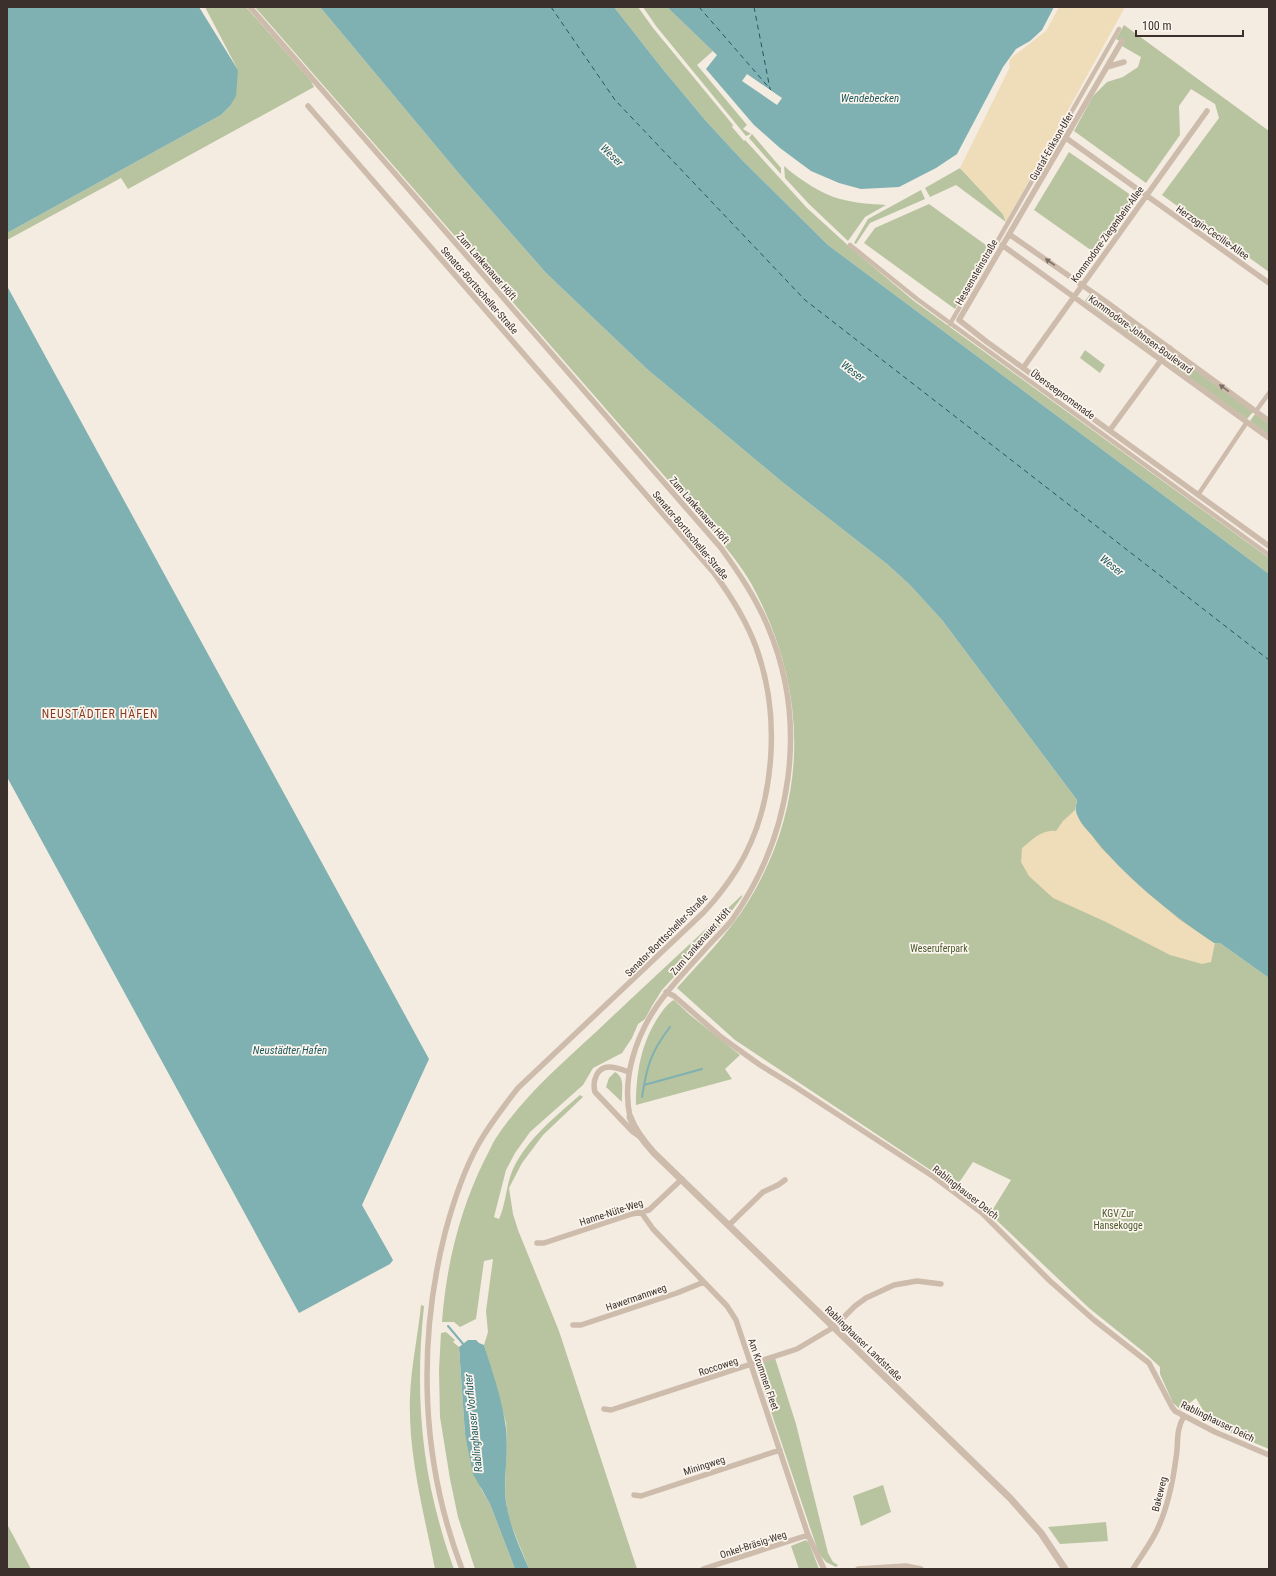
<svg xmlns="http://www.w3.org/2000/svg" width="1276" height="1576" font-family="'Roboto Condensed',sans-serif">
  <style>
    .green { fill: #b8c4a0 }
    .sand { fill: #efdcb8 }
    .water { fill: #7fb0b2 }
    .pier { fill: #f4ebe1 }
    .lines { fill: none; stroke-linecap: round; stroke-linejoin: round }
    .stream { stroke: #7fb0b2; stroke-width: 2 }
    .ferry { stroke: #1f5a5e; stroke-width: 1; stroke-dasharray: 5 4; stroke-linecap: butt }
    .pedestrian { stroke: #cdbbac; stroke-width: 4.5 }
    .minor { stroke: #cdbbac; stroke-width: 5.5 }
    .tertiary { stroke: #cdbbac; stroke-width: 7 }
    .oneway { fill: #7d6f65 }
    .labels { text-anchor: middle; stroke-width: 3.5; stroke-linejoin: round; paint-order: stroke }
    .street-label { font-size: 10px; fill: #3b302b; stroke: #fbf5ee }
    .park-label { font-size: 10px; fill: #4a5a2e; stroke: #fbf5ee }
    .water-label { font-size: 11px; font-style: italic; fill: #1f5a5e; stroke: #fbf5ee }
    .quarter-label { font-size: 12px; letter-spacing: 1px; fill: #8c3b22; stroke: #fbf5ee }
  </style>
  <rect width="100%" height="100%" fill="#f4ebe1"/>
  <path class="green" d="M205,7h41l65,74 3,6 -186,102 -7,-11 -114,62v-7l214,-118 9,-9 8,-36z
    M255,7h65l141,169 85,97 101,96 134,112 106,83 23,21 32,35 135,180 -2,11 139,132h6l49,35v471l-50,-21 -15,-16 -8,-14 -15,12 -8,-7 -13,-29v-7l-15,-14 -56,-45 -99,-94 21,-34 -38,-18 -17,25 -221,-147 -58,-52c25,-28 52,-55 71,-86 62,-101 60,-214 4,-317 -10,-18 -24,-35 -37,-51z
    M614,7h24l15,21 80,97 -1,2 12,14 1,-1 62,68 45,41 62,52 355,257v16l-441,-329 -85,-84 -37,-40 -45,-54z
    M643,7h24l46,44 -16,14 50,60 -4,4 8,5 -5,2 -90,-110z
    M1124,25l145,106v141l-107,-77 57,-77 -4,-14 -24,-15 -12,17 1,29 -34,48 -72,-52 19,-35 14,-14 16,-5 15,-10 3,-10 -19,-11 1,-3 -7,-4z
    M752,134l29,34v6l-32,-36z
    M1069,152l66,46 -40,55 -61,-43z
    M784,166c15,13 37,28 56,33 15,4 30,5 46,6l-21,12 -17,24 -39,-37 -24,-26z
    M960,168l43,46 3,8 -50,-37 -26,12 -5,-9z
    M921,190l4,9 -55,24 -14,21 -2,-1 14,-24z
    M929,204l61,44 -35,61 -91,-66 11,-15z
    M1090,294l68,49 -6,7 -67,-49z
    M1085,350l20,15 -5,8 -20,-15z
    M1177,357l76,55 -6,7 -75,-54z
    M1255,414l14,10v11l-19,-14z
    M742,895v2l-24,32 -56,61 -10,16 -7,13 -7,5 -6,14 -10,15 -29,15 -10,17 -53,47 -15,21 -9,17 -12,47 5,2c7,-15 7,-34 14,-50 15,-31 42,-52 67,-74l3,2 -40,38 -21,28 -13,25 4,26 5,16 41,101 78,238h-108l-21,-52 -3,-26 2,-51 -1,-17 -22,-78 4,-13 -2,-21 7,-52 -9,2 -8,58 -16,8 -6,-5h-12c4,-56 18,-113 43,-163 4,-7 7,-15 11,-21 27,-41 64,-73 100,-106 48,-46 98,-91 146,-137z
    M674,1000l16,15 50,40 -15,14 7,10 -96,26c0,-32 5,-62 23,-89 4,-6 9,-13 15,-16z
    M615,1072c11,6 6,19 7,30l-16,-15 3,-9z
    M421,1305l3,1c-10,93 -2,175 30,263h-19c-11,-56 -27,-114 -25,-171 1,-32 8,-62 11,-93z
    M446,1332l9,8 -2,2 6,5 6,87 16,55 9,15 25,65h-40l-17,-52 -8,-38 -10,-62 -1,-47 2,-37z
    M775,1358l21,66 32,129 5,9 5,3 -2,2 -10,-5 -7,-8 -62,-184c1,-8 12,-9 18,-12z
    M883,1485l8,27 -30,14 -8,-30z
    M1106,1522l2,19 -48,3 -12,-17z
    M7,1524l24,45h-24z
    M806,1540l3,3 10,26h-20l-8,-23z"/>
  <path class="sand" d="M1059,7h66l-119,215 -3,-8 -43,-46 50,-101 -1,-4 2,-5 35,-27z
    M1075,810l8,14 19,25 46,43 32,28 35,23 -4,19 -9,2 -32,-9 -64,-33 -53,-24 -24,-22 -8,-14 1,-14c10,-8 20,-19 34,-17l7,-10z"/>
  <path class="water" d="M7,7h192l39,63 -2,26 -6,10 -9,9 -214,118z
    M320,7h294l47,60 45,54 37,40 85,84 441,329v404l-49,-35h-6c-44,-30 -90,-66 -123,-109 -6,-6 -13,-14 -15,-23 -1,-3 1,-8 1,-11l-135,-180 -32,-35 -23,-21 -106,-83 -134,-112 -101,-96 -85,-97z
    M667,7h387l-12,23 -12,11 -14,8 -13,18 -46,87 -21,14 -37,19 -38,2 -22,-6 -28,-12 -31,-23 -26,-23 -48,-56 11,-14z
    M7,286l422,773 -67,146 31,55 -3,4 -91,49 -292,-536z
    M468,1340h8l3,3 5,2c8,26 17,51 21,77 4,23 0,46 0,68 1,29 13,53 24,79h-14l-25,-65 -17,-30 -8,-40 -6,-87z"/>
  <path class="pier" d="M747,74l35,24 -5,7 -35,-24z"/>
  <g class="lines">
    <path class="stream" d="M644,1085l58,-16
      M642,1097c5,-32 9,-45 28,-70
      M448,1326l16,19"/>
    <path class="ferry" d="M551,7l64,93 190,200 464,360
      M699,7l72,83
      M754,7l16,82"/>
    <path class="pedestrian" d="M850,245l67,54 352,256
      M950,324l169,-295
      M1256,411l13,-18
      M1198,495l49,-73"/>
    <path class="minor" d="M250,7l471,541c18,25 35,50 47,79 41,97 24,208 -36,293 -7,9 -16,17 -24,26 -33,37 -63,64 -76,114 -5,19 -6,38 -2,57
      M1122,41l-163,279 28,22 282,204
      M1107,67l17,-5
      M308,106l406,467c17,23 32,47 42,74 25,68 20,159 -19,222 -10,16 -21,30 -33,43l-186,176c-14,18 -29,37 -40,57 -15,27 -25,58 -33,88 -28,111 -24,229 17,336
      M1066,138l203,145
      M1009,234l96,67 164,120
      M1002,245l267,193
      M1023,368l184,-257
      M1110,430l60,-82
      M666,992l8,4 47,41 39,28 34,21 140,91 48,36 68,68 44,39 55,43 23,44 3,4 40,21 54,23
      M629,1072c-6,-2 -13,-5 -20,-5 -12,0 -17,14 -14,25l38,40 6,4
      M641,1212l12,17 74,77 9,14 72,215 16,34
      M729,1225l34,-33 15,-7 7,-5
      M537,1243h7l88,-29 17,-4 33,-31
      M573,1325h8l96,-32 27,-11
      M604,1409l7,1 186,-61 37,-22 21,-21 11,-8 28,-13 23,-4 24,3
      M634,1495l7,1 139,-46
      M703,1569l105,-34
      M858,1569l48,-3 15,3
      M1133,1569c8,-13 18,-26 24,-39 10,-21 16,-49 19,-72 3,-17 -1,-26 8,-42"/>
    <path class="tertiary" d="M630,1117c5,14 14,25 24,36l356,345 31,35 24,36"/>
  </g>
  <defs><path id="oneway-solid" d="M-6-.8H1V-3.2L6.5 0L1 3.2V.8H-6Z"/></defs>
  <g class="oneway">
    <use href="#oneway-solid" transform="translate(1050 262) rotate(-145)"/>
    <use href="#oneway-solid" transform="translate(1224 388) rotate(-144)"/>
  </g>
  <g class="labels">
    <g class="street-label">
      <text transform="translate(1051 146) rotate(-60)" y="4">Gustaf-Erikson-Ufer</text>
      <text transform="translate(1213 232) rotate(35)" y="4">Herzogin-Cecilie-Allee</text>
      <text transform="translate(1107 234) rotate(-54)" y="4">Kommodore-Ziegenbein-Allee</text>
      <text transform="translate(487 266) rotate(49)" y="4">Zum Lankenauer Höft</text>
      <text transform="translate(976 272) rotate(-60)" y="4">Hessensteinstraße</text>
      <text transform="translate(480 290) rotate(49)" y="4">Senator-Borttscheller-Straße</text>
      <text transform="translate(1141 334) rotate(36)" y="4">Kommodore-Johnsen-Boulevard</text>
      <text transform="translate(1063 394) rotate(36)" y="4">Überseepromenade</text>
      <text transform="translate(700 510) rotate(49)" y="4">Zum Lankenauer Höft</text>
      <text transform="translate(691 535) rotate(50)" y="4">Senator-Borttscheller-Straße</text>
      <text transform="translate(666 935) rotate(-45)" y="4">Senator-Borttscheller-Straße</text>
      <text transform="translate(700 941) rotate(-49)" y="4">Zum Lankenauer Höft</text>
      <text transform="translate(966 1192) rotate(38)" y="4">Rablinghauser Deich</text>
      <text transform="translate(611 1212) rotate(-18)" y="4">Hanne-Nüte-Weg</text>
      <text transform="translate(636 1297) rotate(-19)" y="4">Hawermannweg</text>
      <text transform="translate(864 1343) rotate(44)" y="4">Rablinghauser Landstraße</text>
      <text transform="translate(718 1366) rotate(-18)" y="4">Roccoweg</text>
      <text transform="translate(764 1374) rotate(71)" y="4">Am Krummen Fleet</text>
      <text transform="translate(1218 1421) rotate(26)" y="4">Rablinghauser Deich</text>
      <text transform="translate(704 1465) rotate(-18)" y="4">Miningweg</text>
      <text transform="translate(1159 1494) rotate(-76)" y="4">Bakeweg</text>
      <text transform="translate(753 1544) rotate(-18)" y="4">Onkel-Bräsig-Weg</text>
    </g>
    <g class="park-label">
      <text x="939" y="952">Weseruferpark</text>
      <text x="1118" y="1217">KGV Zur<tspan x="1118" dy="12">Hansekogge</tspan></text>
    </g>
    <g class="water-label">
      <text x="870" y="102">Wendebecken</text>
      <text transform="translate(612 155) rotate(44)" y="4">Weser</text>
      <text transform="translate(853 371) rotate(37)" y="4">Weser</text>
      <text transform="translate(1112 565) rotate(39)" y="4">Weser</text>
      <text x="290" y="1054">Neustädter Hafen</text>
      <text transform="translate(473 1423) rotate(-96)" y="4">Rablinghauser Vorfluter</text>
    </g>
    <g class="quarter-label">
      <text x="100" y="718">NEUSTÄDTER HÄFEN</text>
    </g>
  </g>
  <rect width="1276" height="1576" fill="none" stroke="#3b302b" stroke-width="16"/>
  <path d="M1136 30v6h107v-6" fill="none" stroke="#3b302b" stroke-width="2"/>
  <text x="1142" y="30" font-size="12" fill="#3b302b" stroke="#fbf5ee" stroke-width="3" paint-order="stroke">100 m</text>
</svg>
